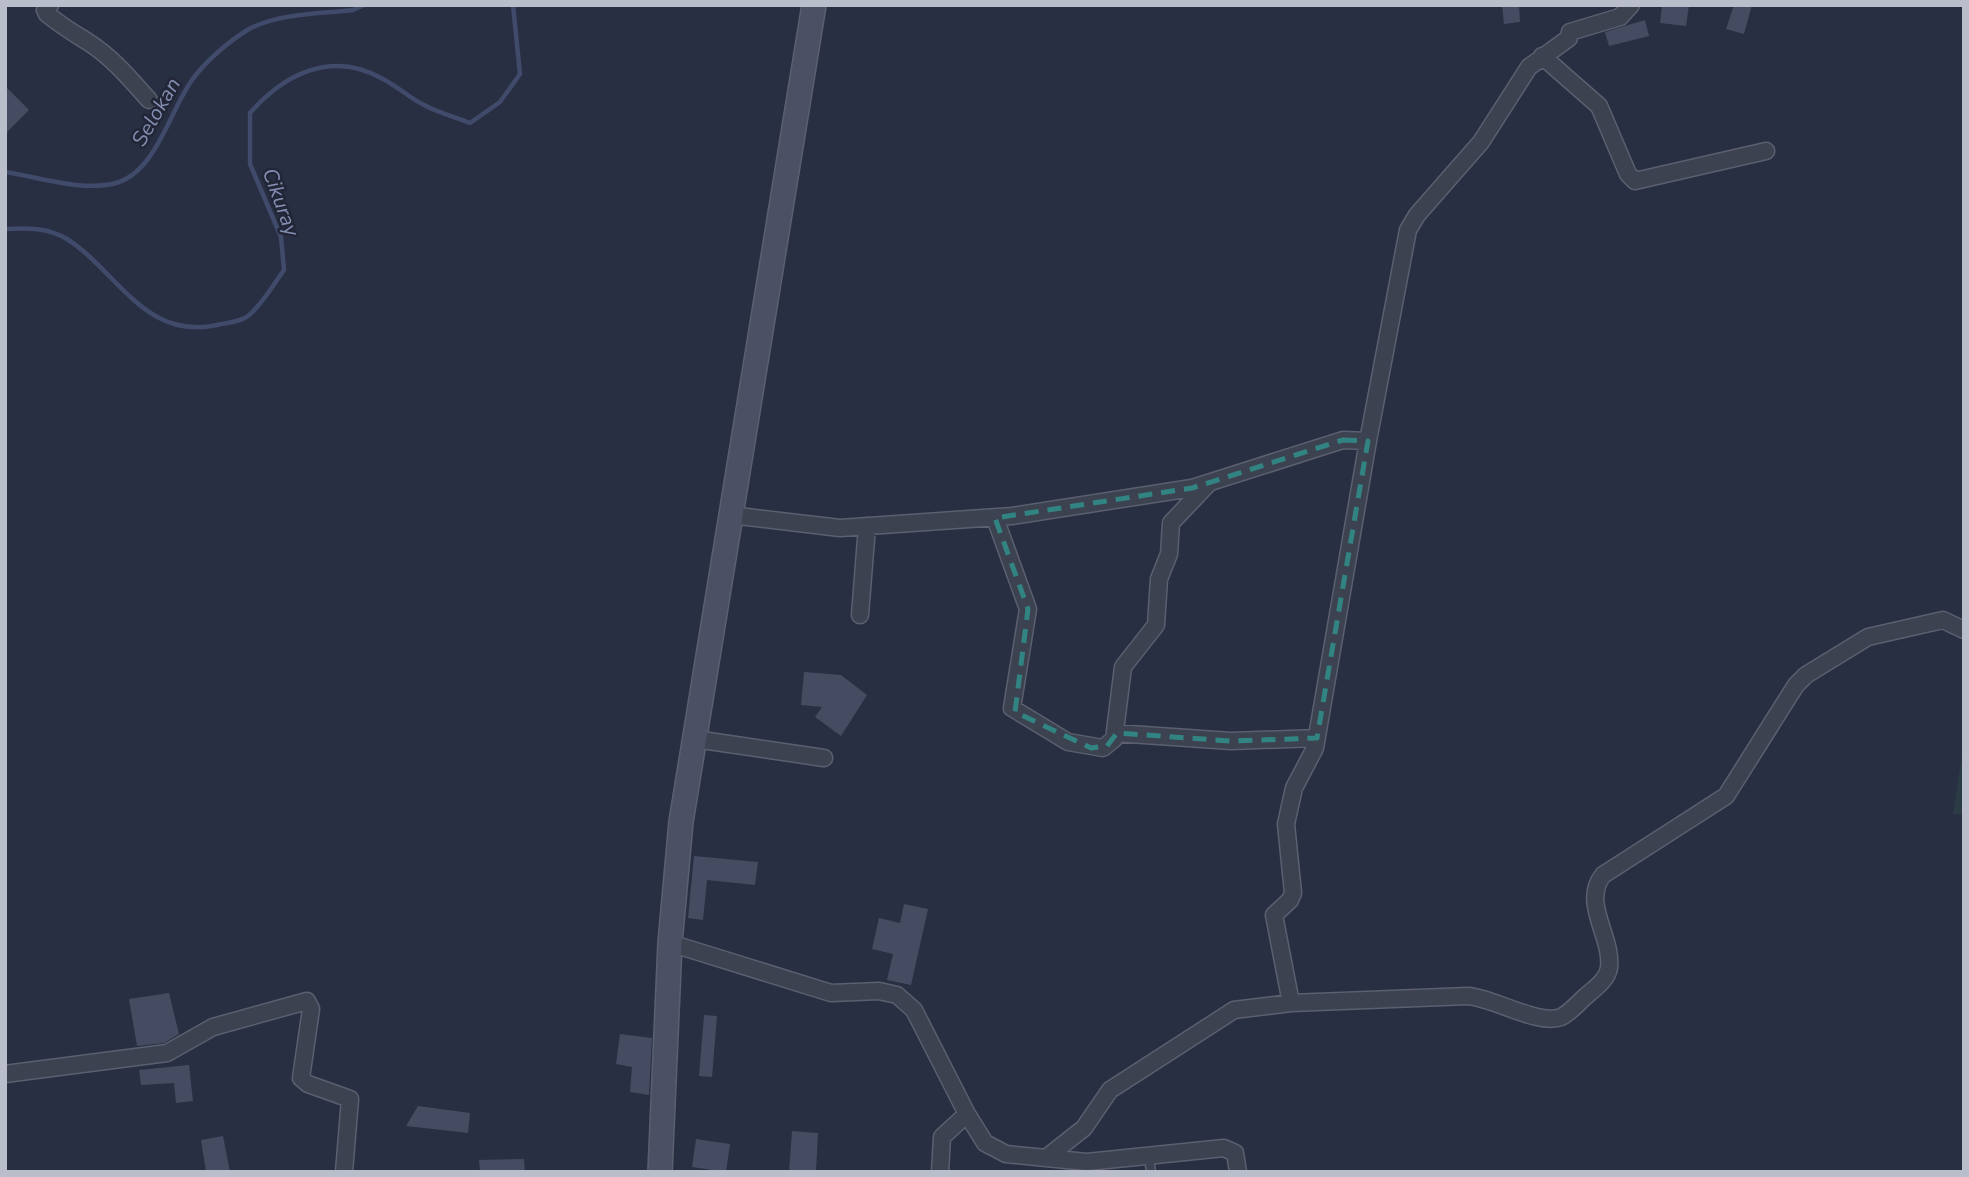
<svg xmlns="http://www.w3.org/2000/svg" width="1969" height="1177" font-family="'Nunito Sans',sans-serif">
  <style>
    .green { fill: #2b3b43 }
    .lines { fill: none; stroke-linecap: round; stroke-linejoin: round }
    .stream { stroke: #404a6a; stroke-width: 4.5 }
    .building { fill: #454c61 }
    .lane-casing { stroke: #5b5f6f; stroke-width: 11 }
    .street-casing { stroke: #5b5f6f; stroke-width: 19 }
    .secondary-casing { stroke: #5b5f6f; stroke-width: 26 }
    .lane { stroke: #3d4251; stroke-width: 8 }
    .street { stroke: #3d4251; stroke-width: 16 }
    .secondary { stroke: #4b5064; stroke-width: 23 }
    .marked { fill: none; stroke: #318481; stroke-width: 5; stroke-dasharray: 14 9; stroke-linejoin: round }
    .labels { text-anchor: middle; stroke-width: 5; stroke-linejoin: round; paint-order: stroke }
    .water-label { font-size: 21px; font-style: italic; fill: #848eb1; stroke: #222637 }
  </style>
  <rect width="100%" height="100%" fill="#292f42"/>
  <path class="green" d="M1964,742v73l-11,-1z"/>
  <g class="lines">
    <path class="stream" d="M5,172c34,5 77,20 111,11 39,-11 53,-69 74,-100 13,-20 39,-42 59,-54 31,-16 71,-15 104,-19l11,-5
      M5,229c23,-1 42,-2 62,10 50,32 78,102 150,86 9,-2 24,-3 31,-9 14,-11 25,-31 36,-46l-3,-33 -31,-73v-51c35,-40 83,-63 133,-34 15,8 27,19 41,26 15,8 31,12 46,18l30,-21 20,-28 -7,-69"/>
  </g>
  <path class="building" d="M1502,5h17l1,17 -16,2z
    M1662,5h27l-3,21 -26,-3z
    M1734,5h18l-8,29 -18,-5z
    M1645,20l4,16 -40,10 -4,-14z
    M5,86l24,24 -24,24z
    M804,672l37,3 26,20 -26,41 -26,-19 7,-10 -21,-2z
    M694,856l64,6 -3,23 -48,-5 -4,40 -15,-2z
    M904,904l24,5 -17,76 -24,-5 6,-26 -21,-5 7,-31 21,5z
    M169,993l10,41 -15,9 -27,3 -8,-47z
    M704,1015l13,1 -5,61 -13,-1z
    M620,1034l32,4 -3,57 -19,-3 2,-25 -16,-3z
    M189,1065l4,36 -17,2 -2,-20 -33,2 -2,-15z
    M418,1106l52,7 -2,20 -62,-7z
    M792,1131l26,2 -2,39h-27z
    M223,1136l7,36h-24l-5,-32z
    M696,1139l34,5 -4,28 -34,-5z
    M524,1159l1,13h-45l-1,-12z"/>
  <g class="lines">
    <g class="lane-casing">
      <path id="lane" d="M1149,1156l2,16"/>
    </g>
    <g class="street-casing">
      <path id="street" d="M50,5l-5,5 2,4c16,13 25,18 41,28 24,15 42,37 61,58
        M1542,56l57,50 29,68 7,7 131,-30
        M730,515l110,13 172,-12 180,-28 151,-48 25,1
        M995,518l33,91 -16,99 56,34 35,6 11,-9 9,-72 33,-42 3,-46 10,-25 2,-31 37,-39
        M860,615l7,-89
        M1115,733l116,8 86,-3
        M695,739l129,19
        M670,943l161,50 48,-2 18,4 17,15 53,104 18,29 21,11 40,4 38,-30 26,-38 124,-80 57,-7 177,-7c26,2 71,30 93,21 9,-4 17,-14 25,-21 9,-8 21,-16 23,-28 4,-31 -28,-65 -6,-93l123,-79 70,-111 10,-10 62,-38 75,-17 21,10
        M1291,1003l-17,-88 16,-15 3,-7 -7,-69 8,-36 21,-40 53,-307 40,-211 9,-15 64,-73 48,-75 40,-29 1,-6 50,-15 11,-12
        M5,1074l162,-21 46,-26 94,-26 4,8 -10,69 7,6 42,15 -6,73
        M1046,1158l41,4 137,-14 11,5 3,19
        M940,1172l2,-35 25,-23"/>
    </g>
    <g class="secondary-casing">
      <path id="secondary" d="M660,1172l10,-229 11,-121 133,-817"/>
    </g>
    <use href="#lane" class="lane"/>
    <use href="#street" class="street"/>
    <use href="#secondary" class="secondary"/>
  </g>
  <path class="marked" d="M1343,440l25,1 -51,297 -86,3 -114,-8 -10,13 -16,2 -76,-36 13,-103 -33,-91 197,-30z"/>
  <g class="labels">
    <g class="water-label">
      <text transform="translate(156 112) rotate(-60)" y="7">Selokan</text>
      <text transform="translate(281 202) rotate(70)" y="7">Cikuray</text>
    </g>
  </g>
  <rect width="1969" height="1177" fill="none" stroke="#babecb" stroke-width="14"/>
</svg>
